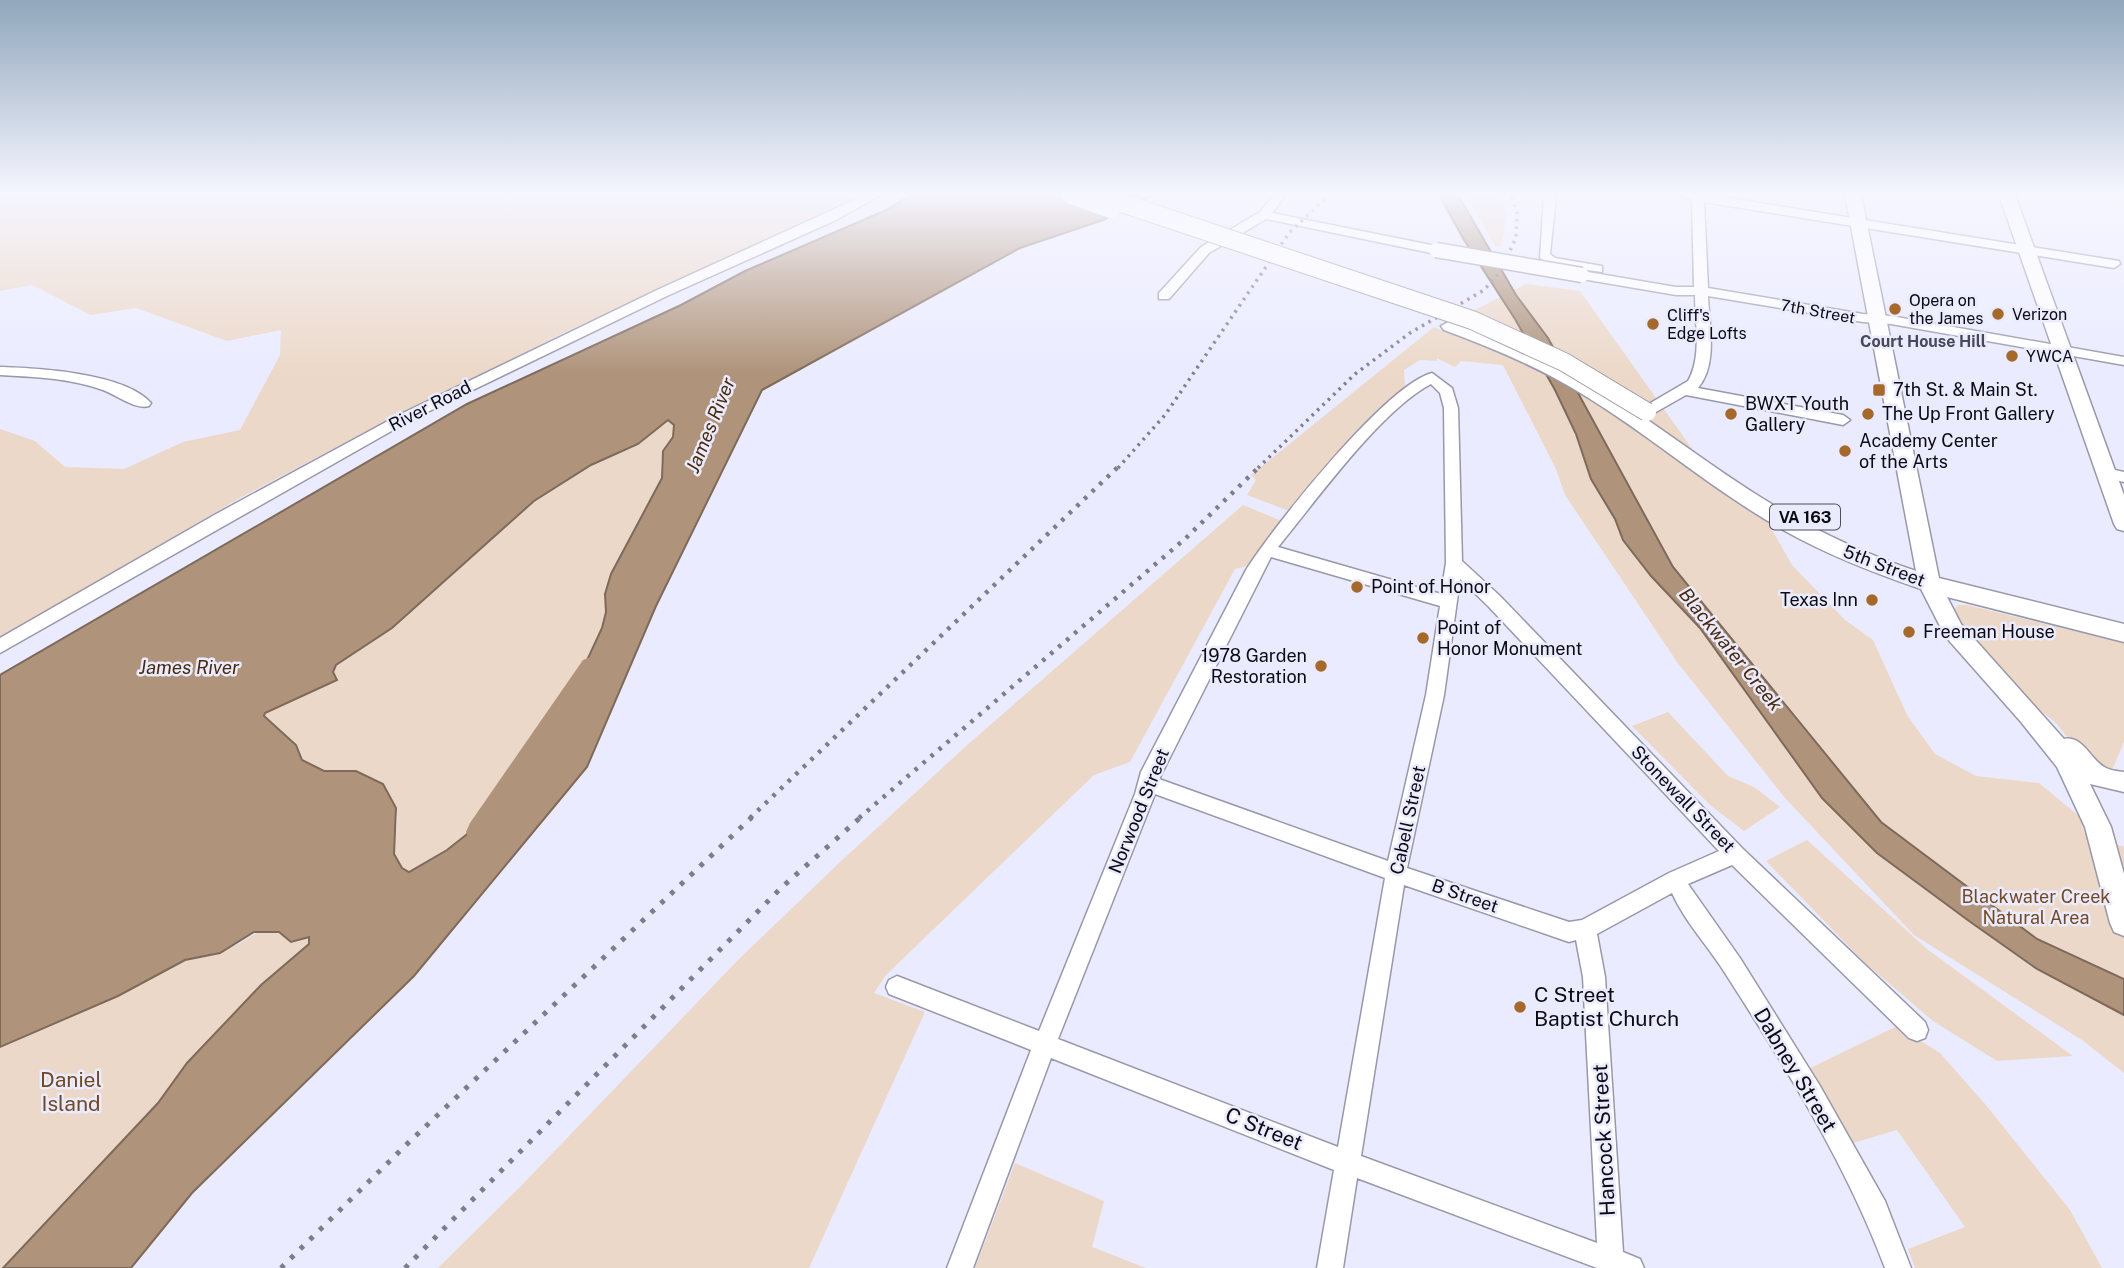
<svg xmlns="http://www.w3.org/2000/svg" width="2124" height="1268" font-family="'Public Sans',sans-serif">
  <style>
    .green { fill: #ecd8c8 }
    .water { fill: #af937b; stroke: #7e6a5b; stroke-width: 2; fill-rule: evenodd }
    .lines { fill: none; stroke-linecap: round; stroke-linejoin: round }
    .river { fill: #af937b; fill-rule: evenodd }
    .minor-casing { stroke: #9898aa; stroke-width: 3 }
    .major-casing { stroke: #9898aa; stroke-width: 3 }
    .minor { fill: #fff; fill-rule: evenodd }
    .major { fill: #fff; fill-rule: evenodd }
    .rail-far2 { stroke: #7d7e8b; stroke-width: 3.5; stroke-dasharray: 2.5 5; stroke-linecap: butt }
    .rail-far1 { stroke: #7d7e8b; stroke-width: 4.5; stroke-dasharray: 3.5 7; stroke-linecap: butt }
    .rail { stroke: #7d7e8b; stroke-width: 5; stroke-dasharray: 4.5 9; stroke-linecap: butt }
    .minor-bridge-casing { stroke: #9898aa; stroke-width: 17; stroke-linecap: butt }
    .major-bridge-casing { stroke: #9898aa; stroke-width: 20; stroke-linecap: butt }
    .minor-bridge { stroke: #fff; stroke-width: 14 }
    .major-bridge { stroke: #fff; stroke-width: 18 }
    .poi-dot { fill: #a5692c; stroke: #eaebff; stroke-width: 2.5 }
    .labels { text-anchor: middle; stroke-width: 5; stroke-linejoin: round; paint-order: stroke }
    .far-poi-label { font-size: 16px; fill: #0b0b11; stroke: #eaebff; text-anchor: start }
    .far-street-label { font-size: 16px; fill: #0b0b11; stroke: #eaebff }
    .far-neighbourhood-label { font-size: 16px; font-weight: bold; fill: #484858; stroke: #eaebff }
    .shield { fill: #eaebff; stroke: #4e4e58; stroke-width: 2 }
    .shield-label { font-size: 16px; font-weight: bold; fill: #0b0b11 }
    .poi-label { font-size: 18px; fill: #0b0b11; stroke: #eaebff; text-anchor: start }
    .street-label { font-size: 18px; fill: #0b0b11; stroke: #eaebff }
    .park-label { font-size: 18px; fill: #734922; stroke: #eaebff }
    .water-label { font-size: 19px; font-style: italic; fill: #492a0b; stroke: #eaebff }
    .near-poi-label { font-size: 21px; fill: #0b0b11; stroke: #eaebff; text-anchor: start }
    .near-street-label { font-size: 21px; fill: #0b0b11; stroke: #eaebff }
    .near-park-label { font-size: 21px; fill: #734922; stroke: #eaebff }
  </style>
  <rect width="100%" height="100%" fill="#eaebff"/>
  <path class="green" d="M0,195h864l-299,137 -206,103 -121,64 -238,139v-209l35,12 30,26 59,2 59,-27 57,-12 40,-75 1,-25 -54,11 -91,-33 -45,7 -59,-30 -32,6z
    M1466,195h34l7,22 -6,30 -6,-1z
    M1526,284l54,7 142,200 45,30 25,44 53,55 28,20 34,75 28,39 41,22 63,7 41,34 4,15 40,15v226l-42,-33 -168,-105 -129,-137 -108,-136 -112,-167 -9,-26 -53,-104 -42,-4 -6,6 -18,-9v3l-17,-1 -16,10 1,16 -111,127 -47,-18 9,-15 -5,-5 183,-148 16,7 21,-22z
    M669,420l5,5 -1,12 -8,9 -4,15 1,16 -51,97 -6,20 1,18 -4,16 -26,56 -4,19 -10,15 -1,15 -10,16 -39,33 -8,16 -19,22 -38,30 -38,22c-30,-16 -6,-40 -13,-62 -2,-9 -10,-17 -13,-26l-68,-16 -13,-8 -6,-15 -33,-29 2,-3 71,-33 -3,-8 2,-7 57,-37 142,-127 57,-36 47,-21z
    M1243,505l41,17 -32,43 -17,4 -105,193 -36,13 -208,200 -12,18 51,19 -116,256h-371l83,-82 217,-226 101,-97 126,-116z
    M1958,605h9l157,38v99l-11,26 -3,3 -32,-20 -22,-28 -25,-20 -65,-68 -16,-29 5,2z
    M1668,712l60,64 26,11 26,20 -36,24 -34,-26 -78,-79z
    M1807,840l120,109 146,107 -76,5 -64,-40 -69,-59 -98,-101z
    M267,931l42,6 1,6 -49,42 -74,78 -29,40 -155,165h-3v-221l118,-51 67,-36c16,-1 36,-8 51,-15 12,-6 17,-13 31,-14z
    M1897,1026l43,27 45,51 85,106 32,58h-187l-7,-19 57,-22 -68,-97 -47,14 -44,-74z
    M1015,1163l89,38 -12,46 54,21h-171z"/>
  <path class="water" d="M911,195h242l-50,25 -83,28 -258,142 -106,216 -69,161 -173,209 -222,217 -61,75h-128l155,-165 29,-40 74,-78 48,-41v-7l-18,5 -12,-10h-25l-34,21 -35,7 -67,36 -118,51v-372l467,-271 214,-99 64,-34 139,-60zM668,420l6,5 -1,12 -10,14 -1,27 -51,96 -6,20 1,18 -4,16 -26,56 -4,19 -10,15 -2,15 -17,25 -31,24 -8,17 -19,21 -38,30 -38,22 -7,-4 -8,-14 2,-46 -13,-24 -27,-13h-32l-22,-11 -6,-15 -32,-29 1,-3 72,-33 -4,-8 3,-7 56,-37 142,-127 57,-36 47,-21z
    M1439,195h19l58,100 32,43 125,229 208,255 156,117 87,40v36l-87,-46 -68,-48 -92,-68 -55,-55 -122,-170 -49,-52 -28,-36 -8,-21 -24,-40 -15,-45 -21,-44 -40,-71 -51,-79z"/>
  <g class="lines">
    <path class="river" d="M593,656l10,4 3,7 -3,7 -111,167 -11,4 -11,-4 -4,-9 4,-9 113,-163z"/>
    <g class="minor-casing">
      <path id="minor" d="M865,195h16l-47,26 -167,75 -258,125 -409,232v-15l216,-124 183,-99 258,-125z
        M1274,195h12l-14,18 164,33 6,4 -6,4 -170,-35 -57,34 -40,46h-10v-6l42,-46 59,-35z
        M1544,195h12l-6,59 5,4 47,8v6l-51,-7 -11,-7z
        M1680,195h30l409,66 1,3 -6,4 -410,-66 4,86 155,26 28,2 233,41v8l-233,-41 -28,-2 -155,-26c1,29 10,69 -10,92l145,27 7,5 -7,5 -157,-30 -46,26h-10l-2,-3 2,-3 58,-34c14,-24 7,-59 7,-86h-19l-94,-16 -6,-4 6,-4 94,16h18l-2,-87z
        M0,367c38,1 125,6 151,36l-2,3c-14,4 -32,-11 -46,-16 -33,-12 -68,-13 -103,-15z
        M1432,373l20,15 6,20 4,153 38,35 242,252 183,174 3,8 -3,8 -8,3 -8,-3 -177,-173 -44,19 52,74 80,128 65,115 26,67h-26c-39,-104 -100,-202 -160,-295 -17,-27 -40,-51 -53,-80l-75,41 8,43 18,275 17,7 4,9h-47l-240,-90 -14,90h-26l17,-98 -283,-112 -78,210h-26l84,-218 -142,-56 -3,-7 3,-7 8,-4 142,55 96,-237 6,-22 105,-202c27,-43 140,-185 186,-197zM1431,384l9,9 4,15 2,155 -5,31 -163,-47c38,-46 102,-136 153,-163zM1271,557l169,49 -14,89 -38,166 -229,-82zM1460,579l28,27 231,245 -50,22 -87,47 -13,2 -162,-54 37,-173zM1155,794l230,84 -47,269 -280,-108zM1404,885l165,57 7,-2 7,37 14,266 -236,-87z
        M2106,468l18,4v10l-23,-5 -3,-4z"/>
    </g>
    <g class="major-casing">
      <path id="major" d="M1845,195h16l78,383 185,46v18l-177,-45 14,27 103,115c19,-4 27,22 42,29 6,3 12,3 18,4v20l-34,-8 21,43 13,47v62l-10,-4 -4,-9 -25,-96 -28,-60 -36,-45 -76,-86 -24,-47c-47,-16 -93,-34 -136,-58 -70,-39 -130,-92 -198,-134 -44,-28 -94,-49 -143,-67l-3,-4 9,-5 6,1c50,19 100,39 146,68 57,35 110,78 168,113 46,28 95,51 146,68z
        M1999,195h16l109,300v36l-7,-2 -3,-5z"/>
    </g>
    <use href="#minor" class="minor"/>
    <use href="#major" class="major"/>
    <path class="rail-far2" d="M1118,468l47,-53 124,-182 40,-38
      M1258,468l97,-94 55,-41 74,-43 16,-18 16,-34 1,-25 -6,-18"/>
    <path class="rail-far1" d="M750,818l369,-352
      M859,818l327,-280 74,-72"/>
    <path class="rail" d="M281,1268l125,-123 346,-328
      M405,1268l376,-380 80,-71"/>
    <g class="minor-bridge-casing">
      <path id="minor-bridge" d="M1436,250l146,25"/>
    </g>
    <g class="major-bridge-casing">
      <path id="major-bridge" d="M1071,195l40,14
        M1098,195l374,125 92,42 83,50"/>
    </g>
    <use href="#minor-bridge" class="minor-bridge"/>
    <use href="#major-bridge" class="major-bridge"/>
  </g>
  <linearGradient id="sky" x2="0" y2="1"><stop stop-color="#91a7bc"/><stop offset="0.52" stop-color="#f6f6ff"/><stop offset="1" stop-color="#f6f6ff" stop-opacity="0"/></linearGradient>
  <rect width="2124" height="373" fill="url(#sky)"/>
  <g class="poi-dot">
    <circle cx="1895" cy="309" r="7"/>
    <circle cx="1998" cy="314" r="7"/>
    <circle cx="1653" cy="324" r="7"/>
    <circle cx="2012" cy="356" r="7"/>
    <rect x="1872" y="383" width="14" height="14" rx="3.5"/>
    <circle cx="1731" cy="414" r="7"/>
    <circle cx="1868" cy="414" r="7"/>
    <circle cx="1845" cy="451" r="7"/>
    <circle cx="1357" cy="587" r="7"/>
    <circle cx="1872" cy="600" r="7"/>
    <circle cx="1909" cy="632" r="7"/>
    <circle cx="1423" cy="638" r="7"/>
    <circle cx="1321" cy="666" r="7"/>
    <circle cx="1520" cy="1007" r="7"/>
  </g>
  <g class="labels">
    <g class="far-poi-label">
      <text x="1909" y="306">Opera on<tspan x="1909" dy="18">the James</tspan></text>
      <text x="2012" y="320">Verizon</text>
      <text x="1667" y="321">Cliff's<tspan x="1667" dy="18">Edge Lofts</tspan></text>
      <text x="2026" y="362">YWCA</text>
    </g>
    <g class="far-street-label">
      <text transform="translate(1818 311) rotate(10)" y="6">7th Street</text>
    </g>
    <g class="far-neighbourhood-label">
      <text x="1923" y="347">Court House Hill</text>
    </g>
    <rect class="shield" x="1770" y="504.5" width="70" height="25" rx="5"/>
    <g class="shield-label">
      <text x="1805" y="523">VA 163</text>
    </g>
    <g class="poi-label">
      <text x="1893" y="396">7th St. &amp; Main St.</text>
      <text x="1745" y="410">BWXT Youth<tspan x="1745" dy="21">Gallery</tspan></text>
      <text x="1882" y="420">The Up Front Gallery</text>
      <text x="1859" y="447">Academy Center<tspan x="1859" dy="21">of the Arts</tspan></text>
      <text x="1371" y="593">Point of Honor</text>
      <text x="1858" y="606" text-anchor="end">Texas Inn</text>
      <text x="1437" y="634">Point of<tspan x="1437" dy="21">Honor Monument</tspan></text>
      <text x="1923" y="638">Freeman House</text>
      <text x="1307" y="662" text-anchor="end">1978 Garden<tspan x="1307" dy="21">Restoration</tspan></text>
    </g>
    <g class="street-label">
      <text transform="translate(430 406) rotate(-27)" y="6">River Road</text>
      <text transform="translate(1884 566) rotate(21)" y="6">5th Street</text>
      <text transform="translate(1683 799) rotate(46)" y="6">Stonewall Street</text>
      <text transform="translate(1139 811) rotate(-68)" y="6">Norwood Street</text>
      <text transform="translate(1408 820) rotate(-78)" y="6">Cabell Street</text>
      <text transform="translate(1465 896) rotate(19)" y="6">B Street</text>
    </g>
    <g class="park-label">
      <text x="2036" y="903">Blackwater Creek<tspan x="2036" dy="21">Natural Area</tspan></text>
    </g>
    <g class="water-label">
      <text transform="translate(710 425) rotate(-68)" y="7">James River</text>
      <text transform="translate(1731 649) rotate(51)" y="7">Blackwater Creek</text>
      <text x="189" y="674">James River</text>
    </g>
    <g class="near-poi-label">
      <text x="1534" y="1002">C Street<tspan x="1534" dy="24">Baptist Church</tspan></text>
    </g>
    <g class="near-street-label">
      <text transform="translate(1795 1070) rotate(59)" y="7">Dabney Street</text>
      <text transform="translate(1264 1129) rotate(22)" y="7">C Street</text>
      <text transform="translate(1604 1140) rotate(-93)" y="7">Hancock Street</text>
    </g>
    <g class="near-park-label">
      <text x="71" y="1087">Daniel<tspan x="71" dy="24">Island</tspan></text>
    </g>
  </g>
</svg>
